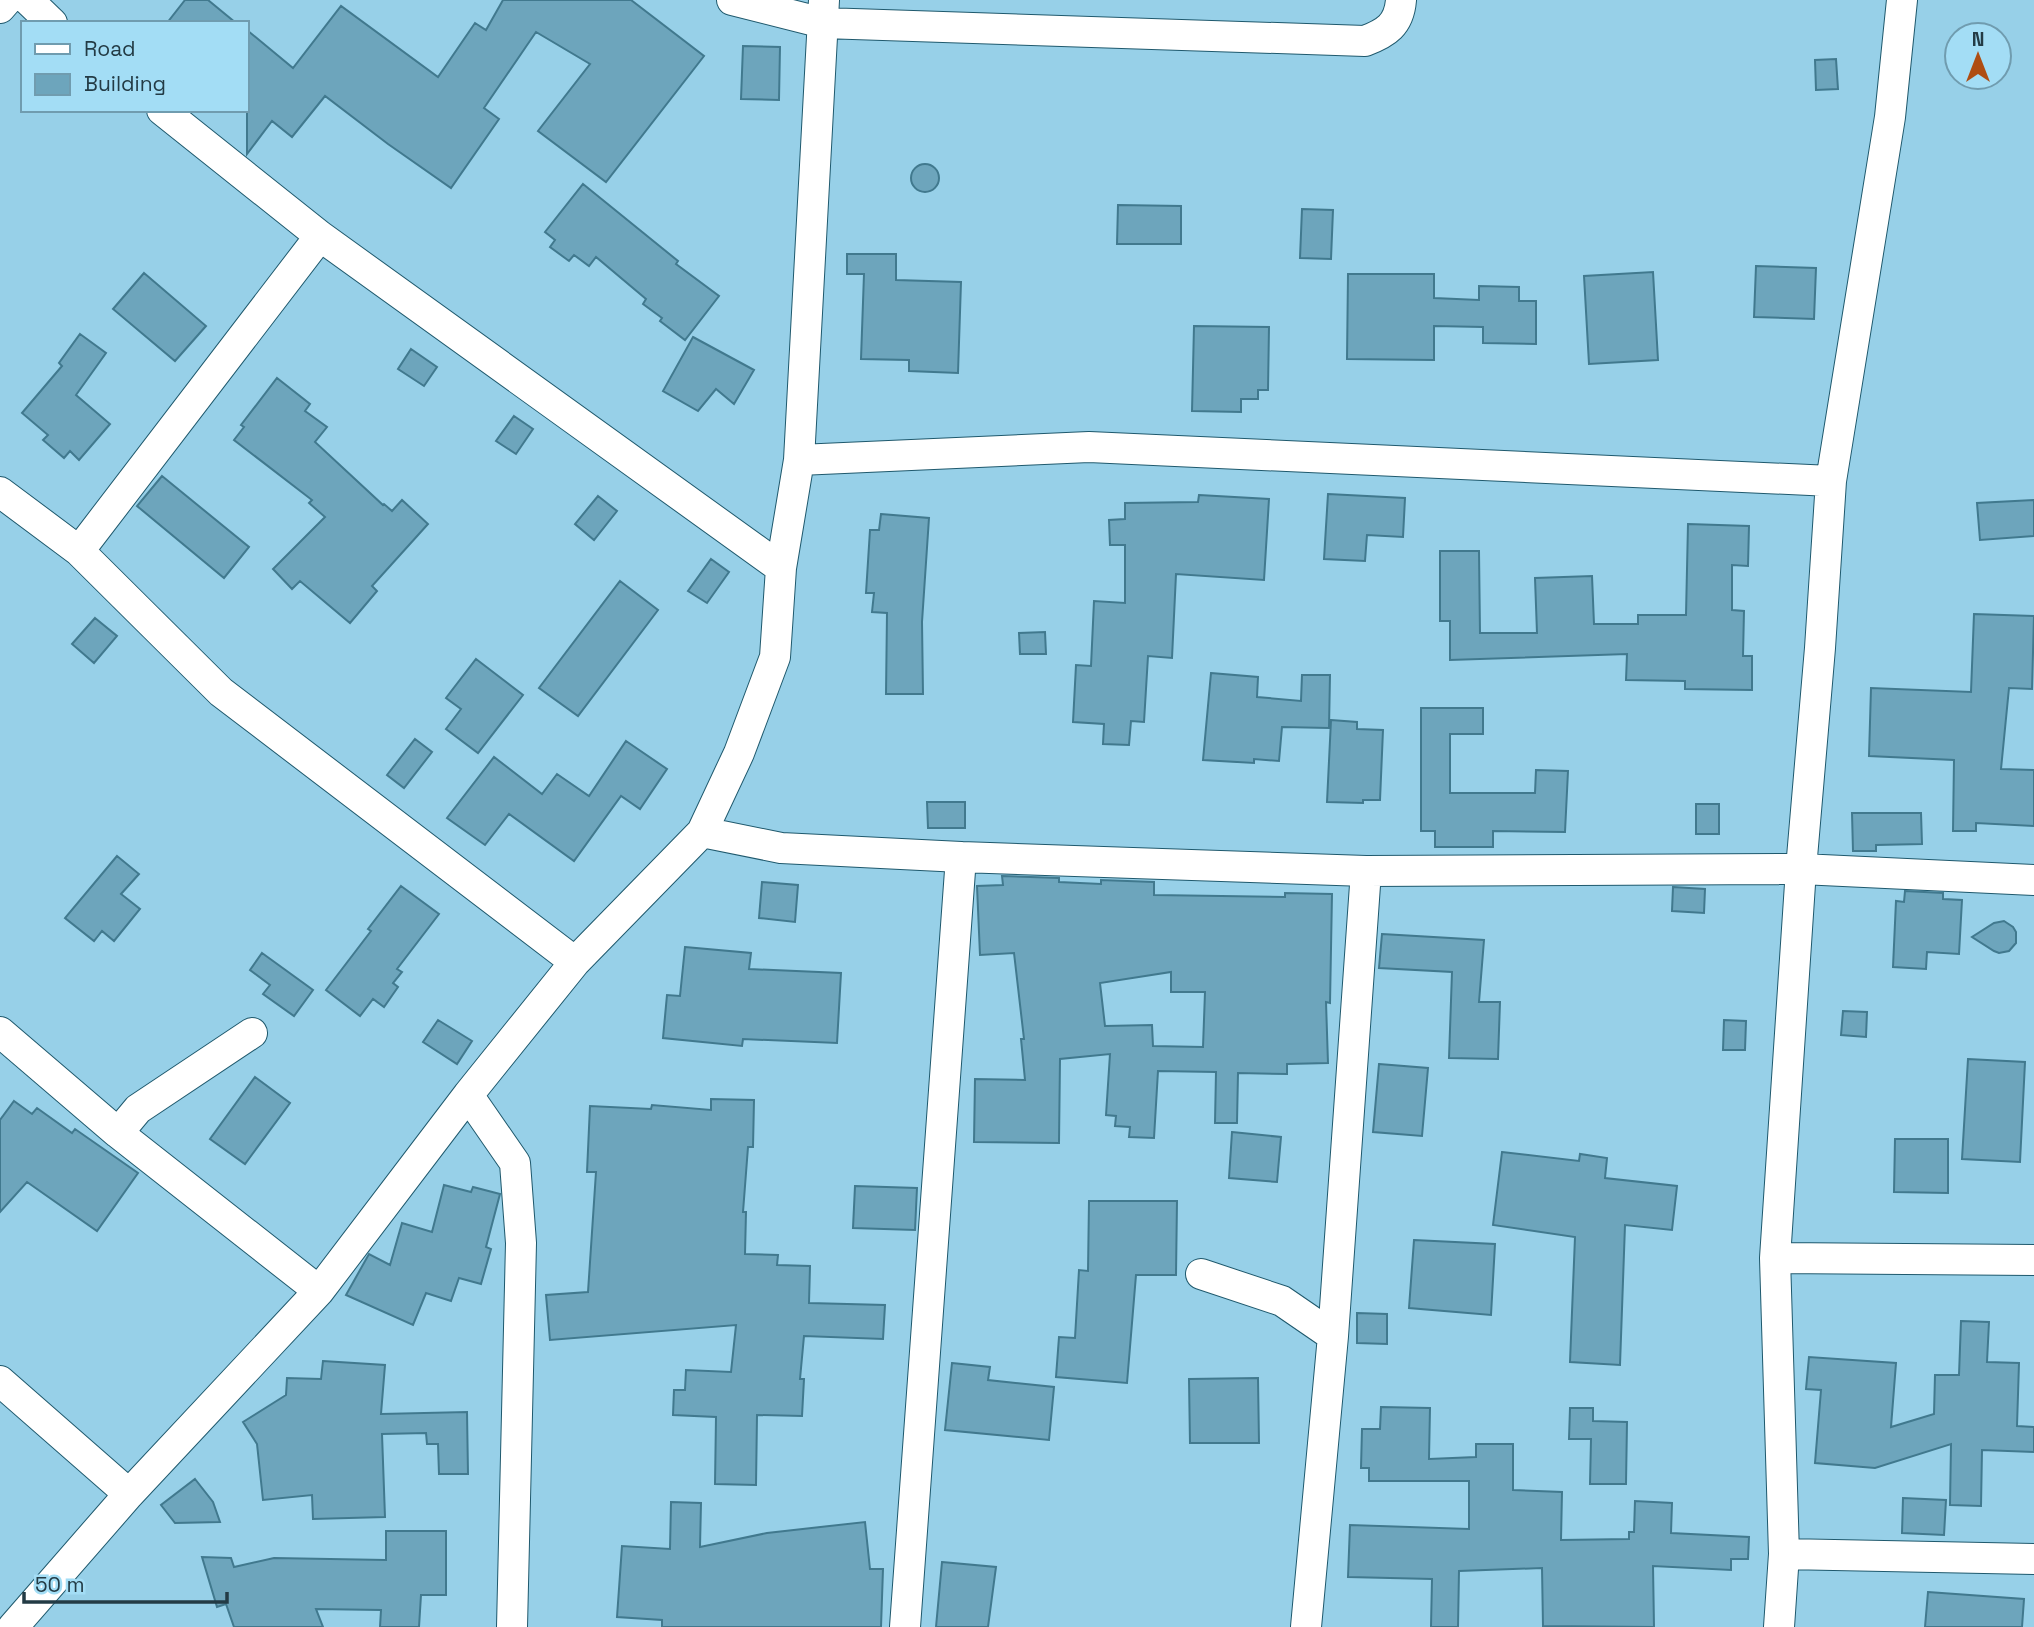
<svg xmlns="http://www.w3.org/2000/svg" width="2034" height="1627" font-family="'Space Grotesk',sans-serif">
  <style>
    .building { fill: #6da5bc; stroke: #41798e; stroke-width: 2; fill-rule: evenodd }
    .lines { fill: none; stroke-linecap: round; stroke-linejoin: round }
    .minor-casing { stroke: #1f596d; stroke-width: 32 }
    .minor { stroke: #fff; stroke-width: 30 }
  </style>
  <rect width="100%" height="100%" fill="#97d0e8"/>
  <path class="building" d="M185,0h23l28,23h-69z
    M503,0h128l73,56 -98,126 -68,-51 52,-67 -54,-32 -52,76 15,11 -48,69 -63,-44 -63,-48 -33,41 -20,-16 -25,33v-124l46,38 48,-62 97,71 37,-54 11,7z
    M743,46l37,1 -1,53 -38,-1z
    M1836,59l2,30 -22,1 -1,-30z
    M911 178a14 14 0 1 1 28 0a14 14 0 1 1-28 0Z
    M583,184l95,77 -2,3 43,32 -34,44 -25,-19 2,-3 -19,-14 3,-5 -50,-42 -7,9 -15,-11 -5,6 -19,-14 5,-7 -10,-8z
    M1118,205l63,1v38h-64z
    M1302,209l31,1 -2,49 -31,-1z
    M847,254h49v26l65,2 -3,91 -49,-2v-11l-48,-1 3,-85h-17z
    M1756,266l60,2 -2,51 -60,-2z
    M1653,272l5,88 -69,4 -5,-88z
    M144,273l62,53 -31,35 -62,-52z
    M1348,274h86v24l45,2v-14l40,1v14h17v43l-53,-1v-16l-49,-1v34l-87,-1z
    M1194,326l75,1 -1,63h-10v9h-17v13l-49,-1z
    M80,334l26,19 -30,42 34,29 -31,36 -9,-9 -6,7 -21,-18 5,-5 -26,-22 40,-47 -3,-3z
    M693,337l61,33 -20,34 -18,-15 -18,22 -35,-20z
    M411,349l26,18 -13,19 -26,-17z
    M277,378l33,26 -5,7 22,16 -12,15 68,63 1,-1 8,7 10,-11 26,24 -56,62 5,5 -27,32 -50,-42 -8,8 -19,-20 52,-52 -16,-14 3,-3 -78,-60 10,-13 -3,-2z
    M514,416l19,13 -17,25 -20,-13z
    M162,476l87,71 -25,31 -87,-72z
    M1328,494l77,4 -2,39 -36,-2 -2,26 -41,-2z
    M1199,495l70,4 -5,81 -88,-6 -4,84 -24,-2 -4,66 -13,-1 -2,24 -26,-1 1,-20 -31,-2 3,-57 15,1 3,-65 31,2v-58h-15l-1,-25 16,-1v-16l73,-1z
    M598,496l19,15 -23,29 -19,-16z
    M2034,500v36l-54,4 -3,-37z
    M881,514l48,4 -7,104 1,72h-37l1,-81 -15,-1 2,-19h-8l4,-63h9z
    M1688,524l61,2 -1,40 -16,-1v45l12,1 -1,45h9v34l-67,-1v-8l-59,-1 1,-26 -177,6v-39h-10v-70h39l1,82h57l-2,-55 57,-2 2,48h44v-9h48z
    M711,559l18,13 -22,31 -19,-12z
    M620,581l38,29 -80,106 -39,-28z
    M1974,614l60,2 -2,73 -23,-1 -8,81 33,1v56l-58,-3v8h-23l1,-71 -85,-4 2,-68 100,4z
    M95,618l22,18 -23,27 -22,-19z
    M1045,632l1,22h-26l-1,-21z
    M476,659l47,36 -45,58 -32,-24 15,-20 -15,-11z
    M1211,673l47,4 -1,20 44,4 1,-26h28l-1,53 -47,-1 -3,34 -25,-2v4l-51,-3z
    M1421,708h62v26h-33v59h85l1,-23 32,1 -3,61 -72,-1v16h-58v-16h-14z
    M1331,720l26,2v7l26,1 -3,70h-17v3l-36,-1z
    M415,739l17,13 -28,36 -17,-13z
    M626,741l41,28 -27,40 -19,-13 -47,65 -65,-47 -24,31 -38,-27 47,-61 48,37 15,-20 32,22z
    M927,802h38v26h-37z
    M1696,804h23v30h-23z
    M1852,813h69l1,31 -46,1v6h-23z
    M117,856l22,18 -18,20 19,15 -26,32 -12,-10 -8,10 -29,-23z
    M1002,876l57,2v4l42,2v-4l53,2v13l131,2v-4l47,1 -2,109 -4,-1 2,61 -41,1v10l-49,-1 -1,50h-22l1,-51 -58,-1 -4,67 -25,-1 1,-10 -15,-1 1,-10 -10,-1 4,-61 -50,5 -1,84 -85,-1 1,-63 50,1 -4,-41h3l-10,-86 -34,2 -3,-69 26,-1zM1171,972v20h34l-2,55 -50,-1 -1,-21 -47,1 -5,-43z
    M762,882l36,3 -3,37 -36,-4z
    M401,886l38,28 -42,55 5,3 -9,11 5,4 -14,20 -11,-8 -13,17 -34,-26 45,-59 -3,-2z
    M1673,887l32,2 -1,24 -32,-2z
    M1905,891l38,2v6l19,1 -3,54 -32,-2 -1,17 -33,-2 3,-66 8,1z
    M2004,921l9,6 3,5v11l-7,8 -10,2 -5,-2 -22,-14 22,-14z
    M1382,934l102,6 -5,62h21l-2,57 -49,-1 3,-86 -73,-4z
    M685,947l66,6 -2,16 92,4 -4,70 -94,-4 -1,7 -79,-8 4,-43 13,1z
    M262,953l51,37 -19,26 -31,-22 7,-9 -20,-15z
    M1843,1011l24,1 -1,25 -25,-2z
    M438,1020l34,21 -15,23 -34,-22z
    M1724,1020l22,1 -1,29h-22z
    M1968,1059l57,3 -5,100 -58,-3z
    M1379,1064l49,4 -6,68 -49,-4z
    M255,1077l35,26 -45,61 -35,-25z
    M711,1099l43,1 -1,47h-5l-5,65h3l-1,42 33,1 -1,10 33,1 -1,37 76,2 -2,34 -79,-3 -4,43h4l-2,37 -45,-1 -1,70 -41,-1 1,-67 -43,-2 1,-25h11l1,-20 45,2 5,-47 -186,15 -4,-45 42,-3 8,-120h-9l3,-66 61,3 1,-4 59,5z
    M14,1101l18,13 5,-6 35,25 3,-4 63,44 -41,58 -70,-49 -27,30v-92z
    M1232,1132l49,5 -4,45 -48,-4z
    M1895,1139h53v54l-54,-1z
    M1502,1152l77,9 1,-7 27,4 -2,20 72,8 -5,44 -47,-5 -5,140 -50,-3 5,-125 -82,-12z
    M444,1185l27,7 2,-5 27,7 -14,53 5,2 -10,35 -22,-6 -8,23 -25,-8 -13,32 -67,-30 23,-41 21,11 12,-42 30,9z
    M855,1186l62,2 -2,42 -62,-2z
    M1089,1201h88l-1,74h-40l-9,108 -71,-6 3,-40 16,1 4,-68 9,1z
    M1414,1240l81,4 -4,71 -82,-7z
    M1357,1313l30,1v30l-30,-1z
    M1961,1321l28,1 -2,40 32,1 -2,63 17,1v25l-52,-2 -1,56 -31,-1 1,-61 -76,24 -60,-5 6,-73 -15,-1 3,-32 87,6 -5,64 43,-13 1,-39h24z
    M323,1361l62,4 -4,49 86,-2 1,62h-29l-1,-30h-11l-1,-11 -44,1 3,83 -72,2 -1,-24 -49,5 -6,-56 -14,-22 43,-27 1,-17 34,1z
    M952,1363l38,4 -2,13 66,7 -5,53 -104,-10z
    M1258,1378l1,65h-69l-1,-64z
    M1381,1407l49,1 -1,51 47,-2v-13h37v46l49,2 -1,48 68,-1v-7h5l1,-31 37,2 -1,30 78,4 -1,22h-17v11l-78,-4 1,61 -111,-1 -1,-58 -83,3 -1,56h-27l1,-48 -84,-2 2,-52 119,4v-48h-100v-13h-8l1,-39h18z
    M1570,1408h23v13l34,1 -1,62h-36l1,-45h-22z
    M195,1479l18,23 7,20 -45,1 -14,-18z
    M1903,1498l43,2 -2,35 -42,-2z
    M671,1502l30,1 -1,44 67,-14 98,-11 5,47h13l-2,58h-219v-7l-45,-3 5,-71 48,3z
    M386,1531h60v64h-25l-2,32h-39l1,-17 -65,-1 7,18h-89l-8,-23 -9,3 -15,-50 29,1 3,9 40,-9 112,2z
    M942,1562l54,5 -8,60h-52z
    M1928,1592l96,7 -2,28h-97z"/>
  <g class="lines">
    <g class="minor-casing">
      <path id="minor" d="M28,0l24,23
        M732,0l91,23 542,18c21,-8 34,-16 36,-41
        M0,8l7,-8
        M162,110l158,126 461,332
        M799,460l290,-13 742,34
        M0,492l79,59 142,141 354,270
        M79,551l241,-315
        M702,832l79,16 180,9 405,14 435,-2 233,11
        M0,1032l118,101 201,158
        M468,1095l47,68 6,80 -9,384
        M118,1133l20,-24 114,-76
        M1775,1258l259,2
        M1201,1274l81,27 51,35
        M0,1381l129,113
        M1784,1554l250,5
        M13,1627l116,-133 190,-203 149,-196 107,-133 127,-130 37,-79 36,-96 6,-89 18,-108 25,-460
        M905,1627l56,-770
        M1306,1627l27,-291 33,-465
        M1779,1627l5,-73 -9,-296 26,-389 19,-221 11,-167 59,-364 12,-117"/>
    </g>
    <use href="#minor" class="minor"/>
  </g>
  <rect x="21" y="21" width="228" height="91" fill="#a3ddf5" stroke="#709caf" stroke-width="2"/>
  <rect x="35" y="44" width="35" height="10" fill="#ffffff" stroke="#709caf" stroke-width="2"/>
  <text x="84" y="56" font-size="21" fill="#233b45">Road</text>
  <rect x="35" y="74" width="35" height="21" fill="#6da5bc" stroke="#709caf" stroke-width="2"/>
  <text x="84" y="91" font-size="21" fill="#233b45">Building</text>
  <g transform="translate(1978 56)"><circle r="33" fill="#a3ddf5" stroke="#709caf" stroke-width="2"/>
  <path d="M0-5L12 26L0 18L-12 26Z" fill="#af4d12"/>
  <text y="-10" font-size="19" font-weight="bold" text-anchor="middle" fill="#233b45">N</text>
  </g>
  <path d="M24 1592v10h203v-10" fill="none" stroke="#233b45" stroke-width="3.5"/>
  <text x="35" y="1592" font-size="21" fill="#233b45" stroke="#a3ddf5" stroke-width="5" paint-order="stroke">50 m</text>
</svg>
